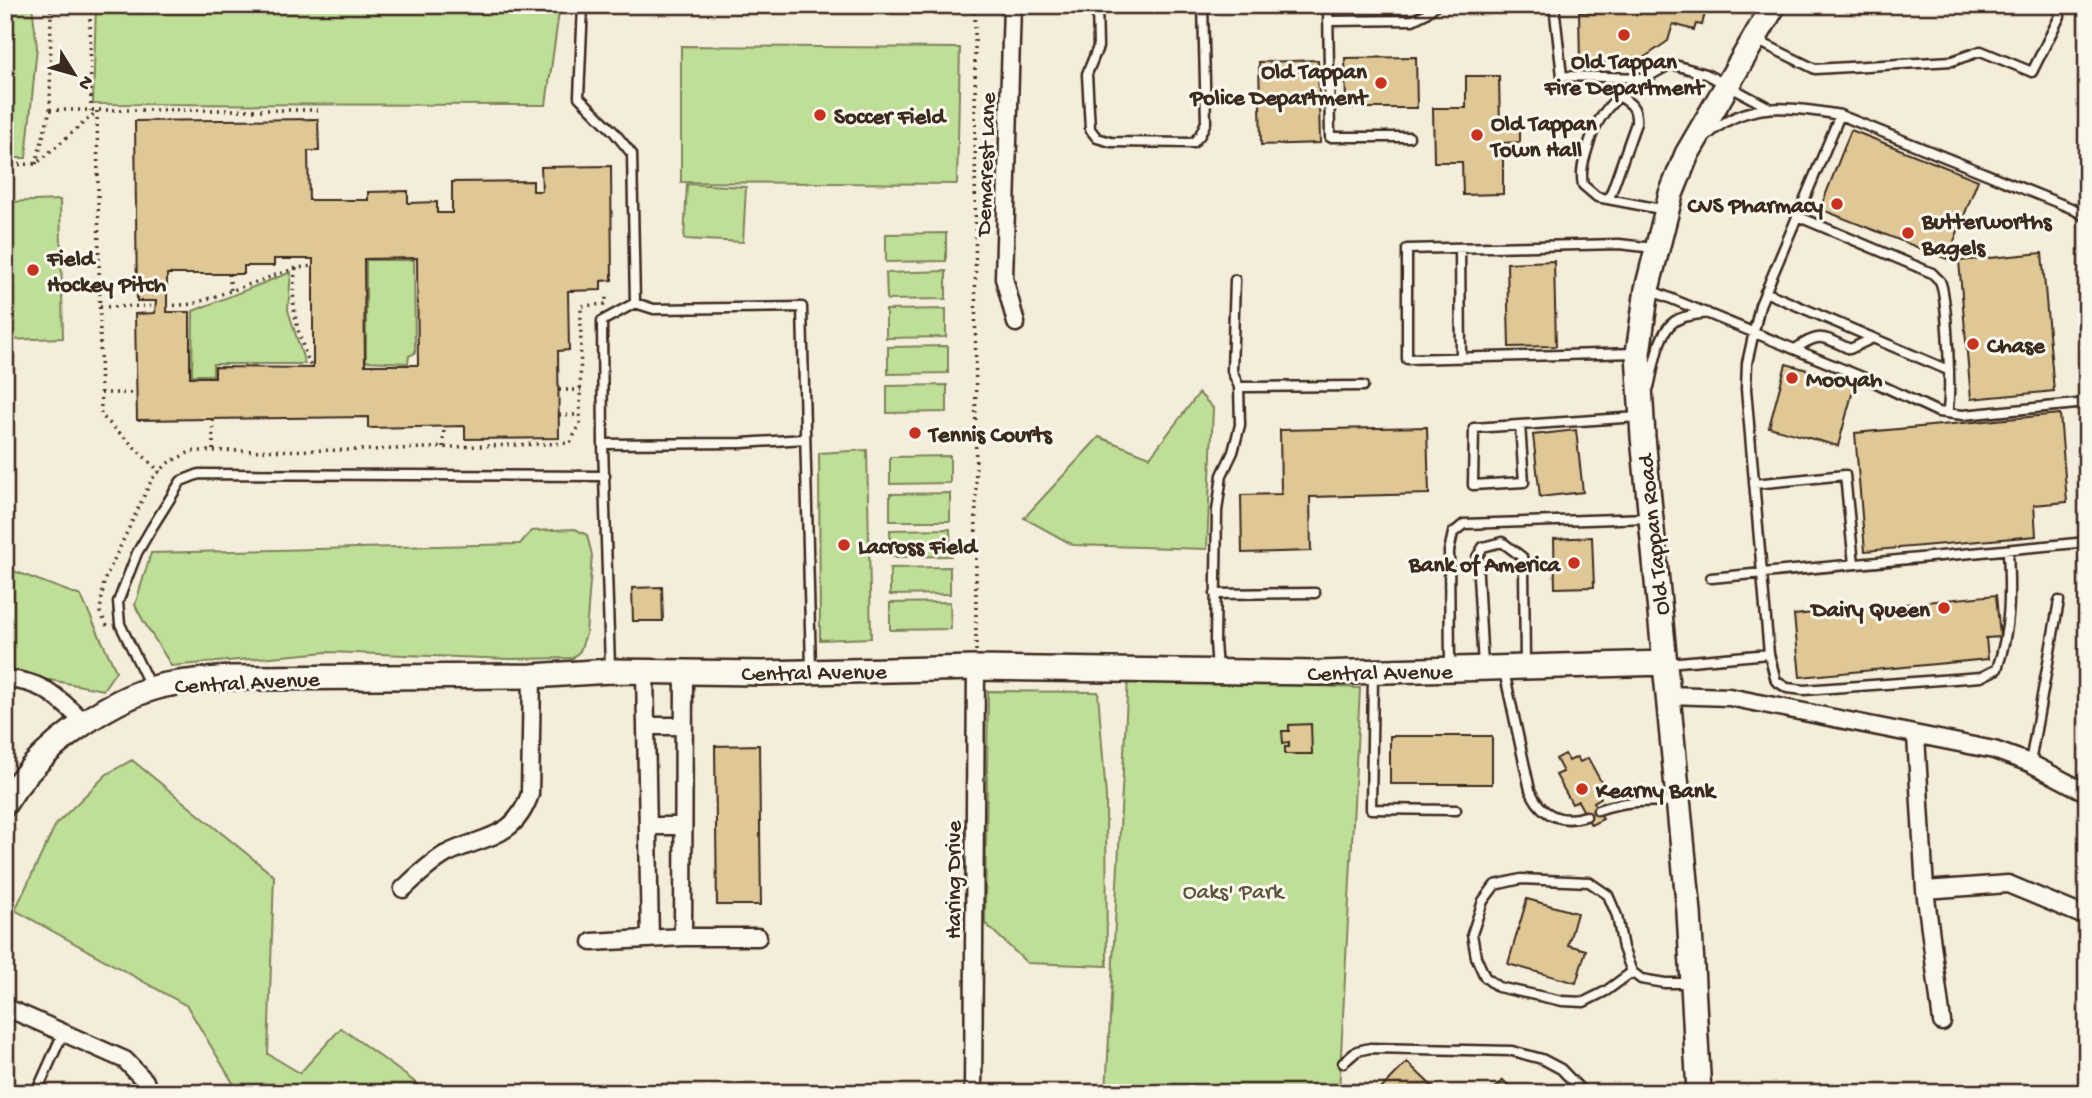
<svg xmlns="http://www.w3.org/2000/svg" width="2092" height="1098" font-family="'Gochi Hand',sans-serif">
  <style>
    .green { fill: #bfde97; stroke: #7d845a; stroke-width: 2 }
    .building { fill: #dfc796; stroke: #3b2a1e; stroke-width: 2; fill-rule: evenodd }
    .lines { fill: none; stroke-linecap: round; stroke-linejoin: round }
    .lane-casing { stroke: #3b2a1e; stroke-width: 13 }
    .street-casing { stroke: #3b2a1e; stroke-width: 21 }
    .secondary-casing { stroke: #3b2a1e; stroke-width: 28 }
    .path { stroke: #3b2a1e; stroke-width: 3.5; stroke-dasharray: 2 5; stroke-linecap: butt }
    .lane { stroke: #fbf7ec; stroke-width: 8 }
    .street { stroke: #fbf7ec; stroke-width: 16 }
    .secondary { stroke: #fbf7ec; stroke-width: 23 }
    .poi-dot { fill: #c8321e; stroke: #fbf7ec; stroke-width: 2.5 }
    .labels { text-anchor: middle; stroke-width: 6; stroke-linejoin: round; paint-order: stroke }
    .poi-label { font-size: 23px; font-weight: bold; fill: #3b2a1e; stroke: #fbf7ec; text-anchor: start }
    .street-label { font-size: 23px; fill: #3b2a1e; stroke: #fbf7ec }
    .park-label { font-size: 23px; fill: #5c573c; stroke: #fbf7ec }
  </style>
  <rect width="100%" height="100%" fill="#f5eddb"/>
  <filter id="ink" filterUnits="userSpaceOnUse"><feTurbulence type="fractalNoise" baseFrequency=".0143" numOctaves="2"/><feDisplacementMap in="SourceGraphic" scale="14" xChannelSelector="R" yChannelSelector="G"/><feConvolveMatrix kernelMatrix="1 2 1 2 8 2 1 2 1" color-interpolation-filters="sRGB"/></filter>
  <g filter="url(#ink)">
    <path class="green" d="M5,5h27l5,42 -11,111h-21z
      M96,5h464l-14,100 -453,-1z
      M681,46l279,2 -3,136 -276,-2z
      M687,184l59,3 -3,55 -59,-3z
      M60,200l3,138 -58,2v-138z
      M946,233v28l-60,1v-28z
      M366,260h48l1,93 -6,3 -1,7 -42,-2z
      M946,271v28l-59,1 -1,-27z
      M291,272l-3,38 17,54h-92v11h-21l1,-64z
      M946,309v28l-60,1v-28z
      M948,346v27l-60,1v-27z
      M947,385v27l-60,1v-27z
      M1199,393l14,15 -6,141 -134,-4 -49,-27 75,-81 51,20z
      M867,450l4,188 -51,2 -1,-187z
      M950,456v27l-60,1v-27z
      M950,493v28h-60v-27z
      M575,529l12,6 5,20 -6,79 -6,17 -7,7 -63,1 -183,-7 -156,14c-11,-21 -26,-39 -36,-61l16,-52 369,-9 11,-13z
      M950,529l1,27 -60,1 -1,-27z
      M950,567v27l-60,1v-27z
      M11,570l70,26 35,75 -13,19 -53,-10 -45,-1v-108z
      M950,602l1,27 -61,1v-27z
      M1128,677l232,11 -21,405h-233z
      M988,691l110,1 8,105 1,169 -80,-3 -42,-40z
      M132,760l142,116 -6,178 32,19 41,-45 89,65h-191l-52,-87 -172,-96 41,-86 51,-50z"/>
    <path class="building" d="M1647,5h60l-5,20 -6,-1 -2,6 -21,-6 -5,17 -29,20 -59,1 -1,-50 66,-1z
      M1416,57l1,51h-71l-1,-50z
      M1318,60l2,83 -59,2 -2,-83z
      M1466,76h33l1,51h20v15l-17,1v51l-40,1 -1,-33h-28l-1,-54h33z
      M318,119l1,32h-11l1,49h59v-8l40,-1v12l29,-1v11h15v-31l81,-1v10h9l-1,-24 70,-1 1,114 -11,1v9l-33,1 1,59 -11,1 1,87 -94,1v-13l-97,2v-11l-231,3 -2,-106 20,-1 1,-12h-19l-2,-180zM417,258l1,107h-53l-1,-106zM274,259h39v109l-98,-1v10h-25v-65h-23v-38h77v-8h30z
      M1851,130l127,50 -31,79 -127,-50z
      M2042,253l12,138 -83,8 -12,-138z
      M1554,261l2,85 -47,1 -2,-84z
      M1786,364l69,19 -17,63 -69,-19z
      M2060,414l7,88 -33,3 2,31 -171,15 -10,-118z
      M1427,427l2,67 -119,3 1,54 -69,2 -1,-58 40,-1 -1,-64z
      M1576,430l7,62 -43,5 -7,-62z
      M1592,537l2,50 -39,1 -1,-49z
      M662,587l1,34h-30l-1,-33z
      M1996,595l4,42 -14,1 2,21 -188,18 -6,-62z
      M1311,724l1,30h-27v-7h4v-5l-6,1 -1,-12h7v-6z
      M1390,736h102v48h-102z
      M759,745l2,160h-44l-2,-159z
      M1565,754l4,7 8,-4 3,5 8,-4 16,29 -7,4 4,7 -7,4 9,17 -12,6 -13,-24 -6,3 -16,-29 7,-3 -7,-13z
      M1527,899l50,14 -9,32 18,5 -10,33 -68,-19z
      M1407,1062l32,31h-62z
      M1503,1080l13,13h-25z"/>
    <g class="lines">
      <g class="lane-casing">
        <path id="lane" d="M583,5l-4,92 35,35 18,22 3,149
          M1097,5l1,42 -11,27 3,55 7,9 14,4 82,1 7,-8 6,-13 -3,-117
          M1328,5l2,132h79
          M1554,5l8,71 84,2
          M1328,21l85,-1 12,-6 11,-9
          M1756,40l59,29 137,-8 29,-10 51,21 28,-56 -3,-11
          M1840,115l231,93 16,9
          M1609,199l27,-76c1,-16 -5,-20 -19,-28
          M1666,210l-69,-13 -14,-12c-3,-14 1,-25 5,-38 13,-47 43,-61 83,-83l35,10 62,33
          M1797,216l135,57c1,1 7,7 8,8 7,14 12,116 7,132
          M1460,248l1,110
          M1235,280l-3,91 7,16
          M1650,290l222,91 66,31 25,3 124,-12
          M1765,292l183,78
          M1795,349c26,-18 28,-12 55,0l21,-10
          M1636,353l-229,6v-110l212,-5 35,4
          M1649,387c5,-19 8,-54 26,-66 9,-6 22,-6 32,-8
          M1520,425l4,57 -51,3 1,-57 165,-11
          M603,444l139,-1 63,-4
          M1754,484l91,-9 9,89
          M1711,578l376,-36
          M1215,594l100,-1
          M1769,654l7,27 11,7 17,2 177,-13 16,-8c14,-41 13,-76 11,-119
          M1668,663l101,-9 -23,-265 1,-26 13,-58 80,-190c-48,-9 -94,-15 -132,20
          M1450,666l-1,-115 4,-18 11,-9 185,-6
          M610,667l-7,-223 -1,-123 33,-18 19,6 148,-2 9,362
          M1483,667l-6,-110 6,-10 19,-5 20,15 2,10 1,97
          M1217,669l-2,-27 2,-131 5,-36 11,-23 7,-27 -1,-38 124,-1
          M1504,671l26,119c11,25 29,34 56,26
          M1373,675l-2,134 85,1
          M151,688l-31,-64 -2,-22 19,-49 14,-24 30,-48 18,-7 406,2
          M2030,763l29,-162
          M1598,810c27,-10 51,-9 80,-8
          M1632,972l-26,19 -22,11 -22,-1 -64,-14 -13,-10 -9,-20 -4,-23 11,-33 12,-16 26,-6 68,3 19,13 9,21 6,32 9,24 9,7 24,4h25
          M1343,1063l14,-12 13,-3 142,3 30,8 19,10 23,24
          M36,1093l27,-60"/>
      </g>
      <g class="street-casing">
        <path id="street" d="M1012,5l-8,273 12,45
          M645,672l5,267
          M5,679c39,2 53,19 80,44
          M1668,695l61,2 265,53 36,13 57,30
          M646,726h38
          M1916,736l9,154 83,-6 79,33
          M648,826h35
          M403,889c13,-12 27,-26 43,-35 37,-19 68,-13 84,-60l2,-118
          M1925,890l17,132
          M683,937l1,-265
          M592,942l91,-5h75
          M5,1007l120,53 20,21 4,12
          M973,1093l3,-425"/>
      </g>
      <g class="secondary-casing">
        <path id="secondary" d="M5,803c31,-51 98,-102 156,-117 22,-5 46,-6 69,-8l302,-2 78,-5 152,2 214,-5 342,5 347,-10
          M1699,1093l-10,-181 -46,-475 -5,-84 9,-64 24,-95 16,-40 87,-149"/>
      </g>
      <path class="path" d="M90,5l1,106
        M975,5l1,646
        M50,110h271
        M97,111l4,304 59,57
        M36,164l14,-54 1,-105
        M5,165l31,-1 59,-51
        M296,268c-7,35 1,66 15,99
        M229,274l2,16
        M167,306l26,-2 103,-36 17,-2
        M100,307l56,-1
        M559,390h22
        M101,393h35
        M559,415h21
        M443,447l1,-20
        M213,450v-31
        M107,626l-7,-14 4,-31 48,-102 16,-16 24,-12 176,-1 202,-7 10,-19 1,-118 25,-2v-10"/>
      <use href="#lane" class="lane"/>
      <use href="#street" class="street"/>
      <use href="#secondary" class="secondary"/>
    </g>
  </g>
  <g class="poi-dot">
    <circle cx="1624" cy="35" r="7"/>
    <circle cx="1381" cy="83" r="7"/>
    <circle cx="820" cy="115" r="7"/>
    <circle cx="1477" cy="135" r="7"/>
    <circle cx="1837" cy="204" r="7"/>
    <circle cx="1908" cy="233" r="7"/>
    <circle cx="33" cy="270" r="7"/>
    <circle cx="1973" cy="344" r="7"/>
    <circle cx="1792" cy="378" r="7"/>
    <circle cx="915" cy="433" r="7"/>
    <circle cx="844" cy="545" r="7"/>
    <circle cx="1574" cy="563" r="7"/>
    <circle cx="1944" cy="608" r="7"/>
    <circle cx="1582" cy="789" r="7"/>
  </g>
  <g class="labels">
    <g class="poi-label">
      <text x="1624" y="68" text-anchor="middle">Old Tappan<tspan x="1624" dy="26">Fire Department</tspan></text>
      <text x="1367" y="78" text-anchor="end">Old Tappan<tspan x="1367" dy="26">Police Department</tspan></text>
      <text x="834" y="123">Soccer Field</text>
      <text x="1491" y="130">Old Tappan<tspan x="1491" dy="26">Town Hall</tspan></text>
      <text x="1823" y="212" text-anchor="end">CVS Pharmacy</text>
      <text x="1922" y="228">Butterworths<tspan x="1922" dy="26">Bagels</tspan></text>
      <text x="47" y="265">Field<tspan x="47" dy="26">Hockey Pitch</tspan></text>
      <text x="1987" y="352">Chase</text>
      <text x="1806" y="386">Mooyah</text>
      <text x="929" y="441">Tennis Courts</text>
      <text x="858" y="553">Lacross Field</text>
      <text x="1560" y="571" text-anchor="end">Bank of America</text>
      <text x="1930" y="616" text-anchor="end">Dairy Queen</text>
      <text x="1596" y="797">Kearny Bank</text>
    </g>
    <g class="street-label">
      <text transform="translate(984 164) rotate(-88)" y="8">Demarest Lane</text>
      <text transform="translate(1652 535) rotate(-96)" y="8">Old Tappan Road</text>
      <text transform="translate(814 671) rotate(-1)" y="8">Central Avenue</text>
      <text transform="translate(1380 671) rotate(-1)" y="8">Central Avenue</text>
      <text transform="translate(247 681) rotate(-3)" y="8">Central Avenue</text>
      <text transform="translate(952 880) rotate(-90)" y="8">Haring Drive</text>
    </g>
    <g class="park-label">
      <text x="1233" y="898">Oaks' Park</text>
    </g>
  </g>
  <rect width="2092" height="1098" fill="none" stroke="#fbf7ec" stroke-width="28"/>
  <rect x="14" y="14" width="2064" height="1070" fill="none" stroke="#3b2a1e" stroke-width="2.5" filter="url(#ink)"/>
  <g transform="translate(74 74) rotate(127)" stroke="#fbf7ec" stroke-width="5" paint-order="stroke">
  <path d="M0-5L12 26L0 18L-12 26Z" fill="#3b2a1e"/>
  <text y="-10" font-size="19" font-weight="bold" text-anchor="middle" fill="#3b2a1e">N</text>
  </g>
</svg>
